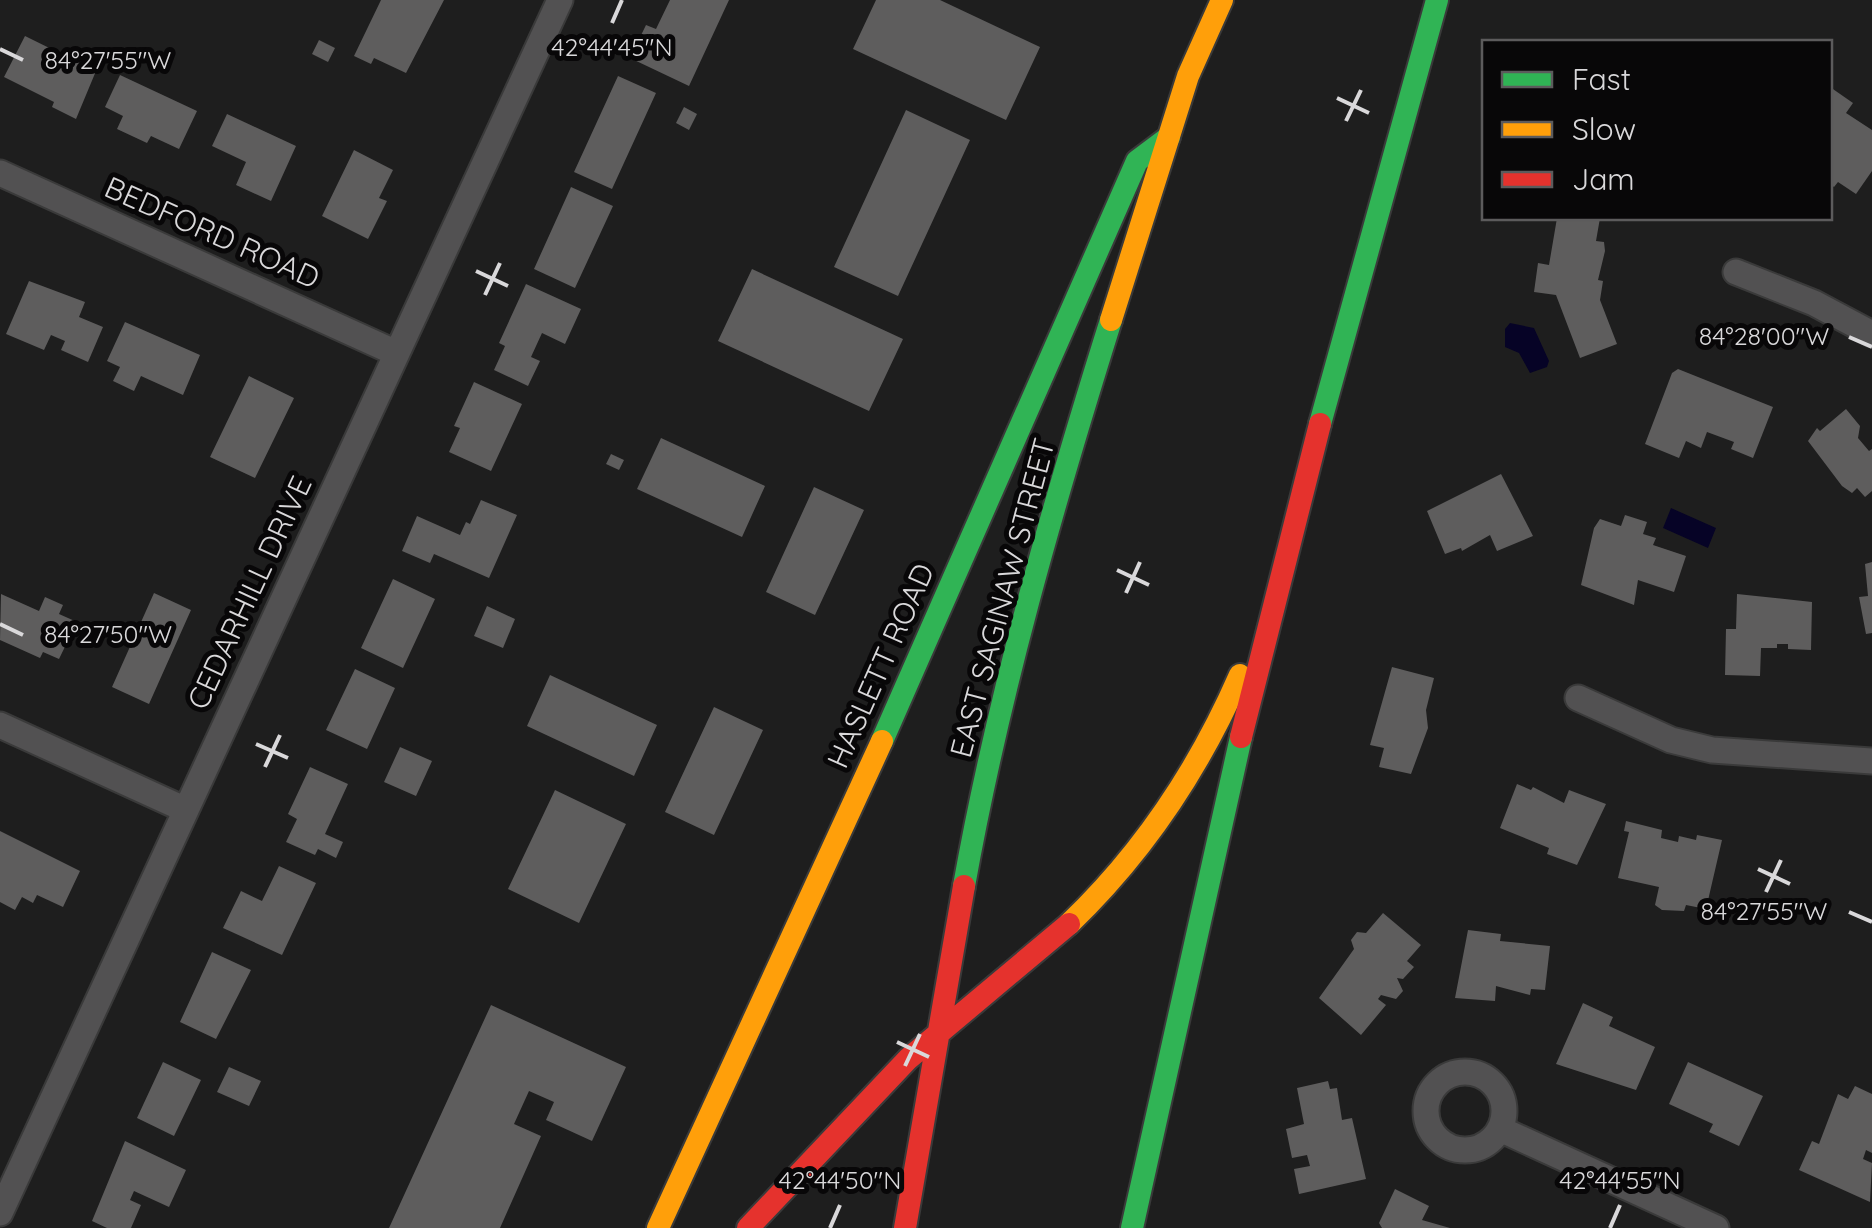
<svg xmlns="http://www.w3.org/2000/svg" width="1872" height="1228" font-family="Quicksand,sans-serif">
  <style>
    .water { fill: #060326 }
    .building { fill: #5e5d5d }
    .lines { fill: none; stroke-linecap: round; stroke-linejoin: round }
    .street-casing { stroke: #3a3a3a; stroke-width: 29 }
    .fast-casing { stroke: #3a3a3a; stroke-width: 26 }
    .slow-casing { stroke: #3a3a3a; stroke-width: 26 }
    .jam-casing { stroke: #3a3a3a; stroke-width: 26 }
    .street { stroke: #525152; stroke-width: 25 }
    .fast { stroke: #30b455; stroke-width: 22 }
    .slow { stroke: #ff9f0a; stroke-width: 22 }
    .jam { stroke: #e5322d; stroke-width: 22 }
    .ticks { fill: none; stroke: #d9d8da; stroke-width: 4 }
    .labels { text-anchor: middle; stroke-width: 10; stroke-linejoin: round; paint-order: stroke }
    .street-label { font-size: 30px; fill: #d9d8da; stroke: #080708 }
    .ticks-label { font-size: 25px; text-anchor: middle; fill: #d9d8da; stroke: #080708; stroke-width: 10; stroke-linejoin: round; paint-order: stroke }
  </style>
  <rect width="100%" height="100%" fill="#1e1e1e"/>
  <path class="water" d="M1510,323l24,5 15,33 -2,6 -17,6 -11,-20 -14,-6v-18z
    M1671,508l45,20 -8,20 -45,-20z"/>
  <path class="building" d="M381,0h63l-38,73 -32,-15 -3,6 -17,-8z
    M670,0h59l-40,86 -59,-28 16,-33 10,4z
    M876,0h64l100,47 -34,73 -153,-71z
    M25,36l71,35 -20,48 -24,-12 2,-5 -50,-25z
    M319,40l16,8 -7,14 -16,-8z
    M120,75l77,36 -18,38 -28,-13 -4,7 -30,-14 6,-13 -18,-9z
    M618,76l38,17 -44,96 -38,-17z
    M1830,87l23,16 -7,10 26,17v41l-16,23 -18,-12 -4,5 -4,-3z
    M684,107l13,7 -8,16 -13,-7z
    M906,110l64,30 -72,156 -64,-29z
    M227,114l69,32 -25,55 -35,-16 10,-23 -34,-16z
    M354,150l39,20 -14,28 8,3 -19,38 -46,-23z
    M571,187l42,19 -38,82 -41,-19z
    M1557,218h43l-4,23 8,1 1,9 -7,29 5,1 -3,19 17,44 -37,14 -24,-63 -22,-3 4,-29 11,2z
    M752,269l151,70 -34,72 -151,-70z
    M29,281l56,21 -6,15 24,10 -15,35 -27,-12 4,-9 -14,-6 -7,15 -38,-16z
    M526,284l55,25 -16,35 -23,-11 -11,24 9,4 -12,25 -34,-16 11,-24 -6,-3z
    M125,322l75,33 -17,40 -42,-19 -7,15 -21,-10 7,-14 -13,-6z
    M1678,369l95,38 -20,51 -22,-9 3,-7 -27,-10 -6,16 -15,-7 -7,17 -34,-14 27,-71z
    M249,376l45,22 -39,80 -45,-21z
    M474,382l48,22 -31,67 -42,-19 11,-24 -6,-2z
    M1846,409l14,17 -2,12 11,13 3,-2v42l-7,6 -8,-9 -5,5 -10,-7 -34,-45 9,-13 3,3z
    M661,438l104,48 -23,51 -105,-48z
    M611,454l13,6 -5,10 -13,-6z
    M1501,474l32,62 -36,15 -7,-16 -28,16 -1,-3 -16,6 -18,-43z
    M814,487l50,23 -49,105 -49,-23z
    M481,500l36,15 -28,63 -55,-24 -4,9 -28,-12 15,-35 43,19 6,-13 4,2z
    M1625,515l22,7 -4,12 13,4 -3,7 33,11 -12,36 -36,-12 -4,25 -53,-20 13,-57 6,-9 21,7z
    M1872,562v71l-6,1 -7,-37 9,-1 -3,-32z
    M393,579l42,20 -32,69 -42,-20z
    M154,593l37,17 -42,94 -37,-17z
    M1,594l38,17 6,-14 18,8 -4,9 18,8 -18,37 -16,-7 -3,6 -40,-18z
    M1737,594l75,8 -1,48 -23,-1v-5h-11v4h-16l-1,28 -35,-1 1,-46h10z
    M487,606l28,13 -12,29 -29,-12z
    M1392,667l42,11 -8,32 2,18 -17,46 -32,-7 5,-19 -14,-3z
    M355,669l40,19 -28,61 -41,-19z
    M550,675l107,50 -23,51 -107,-50z
    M714,707l49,23 -49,105 -49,-23z
    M400,747l32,14 -16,35 -32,-14z
    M310,767l38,17 -23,50 18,8 -7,16 -18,-9 -3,6 -29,-13 11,-23 -9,-5z
    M1517,784l14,6 2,-3 31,16 5,-13 37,14 -29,61 -30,-11 2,-6 -49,-20z
    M555,790l71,34 -47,99 -71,-34z
    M1626,821l36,9 -1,8 17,4 1,-6 17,4 1,-5 25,5 -16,69 -20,-4 -2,6 -22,-1 -7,-5 4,-18 -41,-9 11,-46 -5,-1z
    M0,831l80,40 -17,36 -26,-12 -4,8 -11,-6 -7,13 -15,-8z
    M279,866l37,17 -34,72 -59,-27 18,-37 21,10z
    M1383,913l38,32 -14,16 7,6 -11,12 -6,-1 6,13 -7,8 -15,-4 -3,4 8,6 -25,30 -42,-37 35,-49 -3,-9 6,-8 9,1z
    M1468,930l33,4 -1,7 50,5 -5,44 -14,-1 -1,6 -34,-9 -1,15 -40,-3z
    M212,952l39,18 -35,69 -36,-17z
    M1583,1003l30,14 -4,9 46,21 -19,43 -80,-26z
    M491,1005l135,62 -34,74 -46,-21 8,-18 -25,-11 -15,33 27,12 -41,92h-111z
    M163,1062l38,18 -27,56 -37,-18z
    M1688,1062l75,34 -24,50 -30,-14 4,-8 -44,-20z
    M229,1067l32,14 -12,25 -32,-14z
    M1328,1081l2,8 7,-1 5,32 10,-2 14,61 -67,15 -5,-25 16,-3 -3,-11 -15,3 -6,-29 18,-5 -7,-36z
    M1855,1086l17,8v59l-6,-3 -3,9 9,4 -2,39 -71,-32 13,-29 7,3 19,-50 10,5z
    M125,1141l61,29 -17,37 -35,-16 -4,9 11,5 -10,23h-24l-15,-7z
    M1395,1189l34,17 -7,14 28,8h-68l-3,-5z"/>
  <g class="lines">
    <g class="street-casing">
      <path id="street" d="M0,173l396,180
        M1736,272l78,31 58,31
        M1578,698l93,42 41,10 160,11
        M0,725l186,85
        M1426 1111a39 39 0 1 1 78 0a39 39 0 1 1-78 0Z
        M1500,1129l216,99
        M0,1213l560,-1213"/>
    </g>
    <g class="fast-casing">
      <path id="fast" d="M1320,424l117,-424
        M882,741l255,-580 32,-24
        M964,886c34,-191 89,-381 147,-566
        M1132,1228l109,-491"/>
    </g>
    <g class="slow-casing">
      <path id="slow" d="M1111,320l77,-244 34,-76
        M1069,924c74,-71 130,-155 171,-249
        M658,1228l224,-487"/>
    </g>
    <g class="jam-casing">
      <path id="jam" d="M1241,737l79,-313
        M748,1228l160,-169 161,-135
        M905,1228l59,-342"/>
    </g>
    <use href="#street" class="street"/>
    <use href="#fast" class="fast"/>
    <use href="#slow" class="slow"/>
    <use href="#jam" class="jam"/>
  </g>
  <path class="ticks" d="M612,23l10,-23M0,49l23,11M1337,98l32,15M1346,121l15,-31M476,271l32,15M485,295l15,-32M1849,337l23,10M1117,570l32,15M1126,593l14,-31M0,624l23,11M256,744l32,14M265,767l15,-32M1758,869l32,15M1766,892l15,-32M1849,912l23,10M897,1042l32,15M905,1066l15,-32M830,1228l10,-23M1610,1228l10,-23"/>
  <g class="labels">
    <g class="street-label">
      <text transform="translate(212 233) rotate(24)" y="10">BEDFORD ROAD</text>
      <text transform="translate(250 593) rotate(-65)" y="10">CEDARHILL DRIVE</text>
      <text transform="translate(1003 598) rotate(-75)" y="10">EAST SAGINAW STREET</text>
      <text transform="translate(881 666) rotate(-66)" y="10">HASLETT ROAD</text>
    </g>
  </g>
  <g class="ticks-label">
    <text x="612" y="56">42°44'45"N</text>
    <text x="108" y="69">84°27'55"W</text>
    <text x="1764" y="345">84°28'00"W</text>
    <text x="108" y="643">84°27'50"W</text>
    <text x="1764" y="920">84°27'55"W</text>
    <text x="840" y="1189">42°44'50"N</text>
    <text x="1620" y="1189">42°44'55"N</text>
  </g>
  <rect x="1482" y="40" width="350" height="180" fill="#080708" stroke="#5c5b5c" stroke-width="2.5"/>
  <rect x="1502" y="72" width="50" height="15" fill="#30b455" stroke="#5c5b5c" stroke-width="2.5"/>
  <text x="1572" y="90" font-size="30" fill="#d9d8da">Fast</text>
  <rect x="1502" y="122" width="50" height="15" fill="#ff9f0a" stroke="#5c5b5c" stroke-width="2.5"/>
  <text x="1572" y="140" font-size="30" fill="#d9d8da">Slow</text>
  <rect x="1502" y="172" width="50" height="15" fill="#e5322d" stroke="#5c5b5c" stroke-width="2.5"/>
  <text x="1572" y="190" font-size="30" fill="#d9d8da">Jam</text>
</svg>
